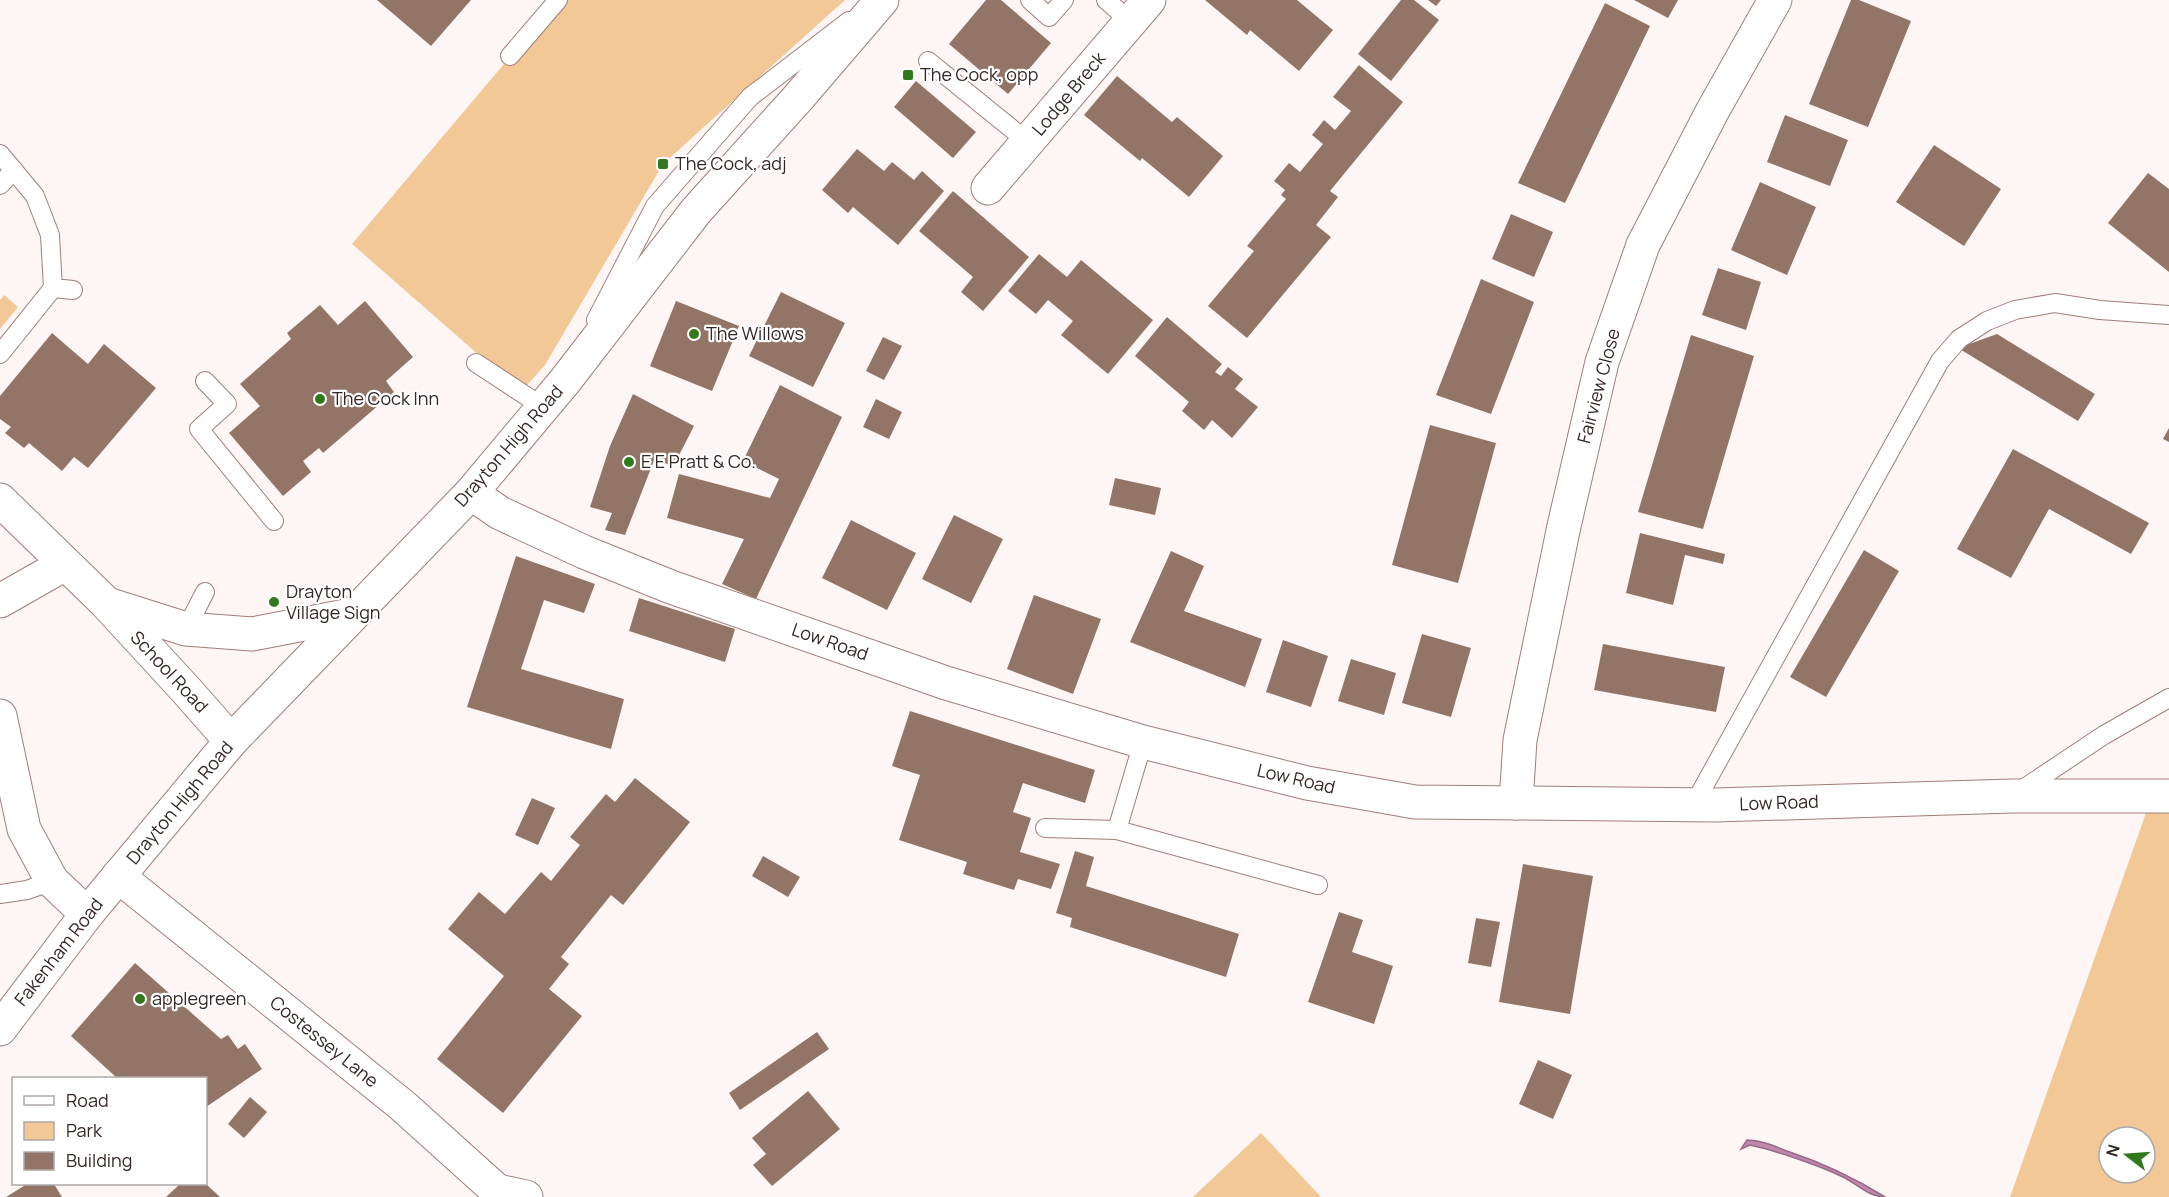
<svg xmlns="http://www.w3.org/2000/svg" width="2169" height="1197" font-family="Manrope,sans-serif">
  <style>
    .green { fill: #f2c897; fill-rule: evenodd }
    .water { fill: #c188af; stroke: #976b85; stroke-width: 1.5 }
    .building { fill: #937567 }
    .lines { fill: none; stroke-linecap: round; stroke-linejoin: round }
    .service-casing { stroke: #a07e7b; stroke-width: 20 }
    .minor-casing { stroke: #a07e7b; stroke-width: 35 }
    .tertiary-casing { stroke: #a07e7b; stroke-width: 35 }
    .primary-casing { stroke: #a07e7b; stroke-width: 35 }
    .service { stroke: #fff; stroke-width: 18 }
    .minor { stroke: #fff; stroke-width: 33 }
    .tertiary { stroke: #fff; stroke-width: 33 }
    .primary { stroke: #fff; stroke-width: 33 }
    .poi-dot { fill: #32791c; stroke: #fff; stroke-width: 2 }
    .labels { text-anchor: middle; stroke-width: 4.5; stroke-linejoin: round; paint-order: stroke }
    .poi-label { font-size: 18px; fill: #342624; stroke: #fff; text-anchor: start }
    .street-label { font-size: 18px; fill: #342624; stroke: #fff }
  </style>
  <rect width="100%" height="100%" fill="#fef6f5"/>
  <path class="green" d="M558,0h287l-182,164 -118,201 -24,27 -169,-148z
    M4,295l14,12 -18,22v-29z
    M2169,809v388h-159l137,-387zM2109,1137h36v36h-36z
    M1261,1133l60,64h-128z"/>
  <path class="water" d="M1747,1140c14,0 27,6 40,11 36,12 66,26 98,46 -16,0 -28,-13 -42,-20 -25,-12 -66,-26 -93,-32l-9,4z"/>
  <path class="building" d="M377,0h94l-40,46z
    M986,0h15l50,43 -43,51 -59,-50z
    M1205,0h92l36,30 -34,41 -49,-41 -3,5z
    M1401,0h13l25,20 -48,61 -33,-27z
    M1428,0h13l-5,6z
    M1634,0h44l-10,18z
    M1851,0h8l52,21 -43,106 -59,-23z
    M1605,3l45,23 -85,177 -47,-20z
    M1359,65l44,37 -73,89 8,6 -22,28 15,12 -84,101 -39,-32 46,-55 -7,-5 39,-47 -5,-4 4,-5 -11,-9 15,-18 11,9 23,-28 -11,-9 12,-15 11,10 16,-19 -18,-14z
    M1117,76l55,46 5,-5 46,39 -34,41 -47,-39 -2,3 -56,-46z
    M916,81l60,51 -23,26 -59,-51z
    M1785,115l63,25 -18,46 -63,-24z
    M1934,145l67,44 -37,57 -68,-44z
    M857,149l27,22 8,-9 22,18 8,-9 22,20 -46,54 -45,-38 -5,6 -26,-23z
    M2148,173l21,16v83l-61,-49z
    M1760,182l56,25 -29,68 -56,-25z
    M953,191l76,66 -46,54 -22,-19 12,-15 -54,-46z
    M1511,214l42,18 -19,45 -42,-18z
    M1039,254l28,23 14,-17 72,60 -45,54 -47,-39 12,-14 -25,-21 -12,14 -28,-23z
    M1718,268l43,14 -15,48 -44,-15z
    M1481,279l53,23 -43,112 -55,-19z
    M781,292l64,31 -32,64 -64,-31z
    M365,301l48,56 -27,24 8,11 -71,61 -4,-5 -16,13 8,11 -28,24 -54,-63 31,-27 -20,-22 51,-45 -4,-6 33,-28 18,20z
    M676,301l63,25 -27,65 -62,-25z
    M1167,317l55,47 -7,8 6,4 7,-9 15,12 -8,10 23,18 -26,31 -20,-18 -8,10 -22,-19 7,-9 -54,-46z
    M52,333l36,31 16,-20 52,44 -68,80 -14,-11 -12,14 -33,-28 -5,5 -19,-15 6,-6 -11,-8v-23z
    M1997,334l98,60 -17,27 -120,-73z
    M1691,335l63,21 -51,173 -65,-17z
    M883,337l19,9 -18,34 -18,-9z
    M780,385l62,32 -86,182 -34,-15 22,-45 -77,-21 12,-44 91,24 9,-19 -36,-18z
    M633,394l61,32 -21,41 -18,-9 -30,77 -20,-5 7,-17 -22,-6 20,-61z
    M876,399l26,13 -13,27 -26,-12z
    M1430,425l66,18 -38,140 -66,-18z
    M2169,428v14l-6,-3z
    M2013,449l136,74 -18,31 -82,-45 -38,69 -54,-29z
    M1115,478l46,10 -6,27 -46,-10z
    M954,515l49,24 -32,64 -49,-24z
    M851,520l65,33 -29,57 -65,-32z
    M1640,533l85,21 -2,10 -38,-9 -12,50 -47,-12z
    M1864,550l35,21 -73,126 -36,-20z
    M1171,551l33,15 -20,45 78,28 -17,48 -115,-45z
    M516,556l79,28 -11,29 -40,-13 -23,69 103,30 -13,50 -144,-42z
    M1034,595l67,24 -28,75 -66,-25z
    M639,598l96,31 -10,33 -96,-31z
    M1422,634l49,14 -20,69 -49,-14z
    M1283,640l45,16 -17,51 -45,-15z
    M1603,644l122,23 -9,45 -122,-22z
    M1351,659l45,14 -12,42 -46,-14z
    M910,711l185,59 -10,33 -62,-20 -10,29 18,6 -11,34 40,12 -9,25 -33,-10 -4,11 -51,-16 4,-12 -68,-22 21,-65 -28,-9z
    M635,778l55,44 -67,83 -12,-10 -50,62 8,7 -20,25 33,27 -79,97 -66,-54 67,-83 -56,-47 31,-37 26,22 36,-42 10,9 29,-36 -10,-8 36,-43 9,8z
    M532,798l23,10 -17,37 -23,-10z
    M1075,851l19,6 -8,29 153,48 -13,43 -156,-50 2,-9 -16,-5z
    M763,856l37,21 -12,20 -36,-21z
    M1523,864l70,12 -23,138 -71,-12z
    M1339,912l24,8 -11,32 41,14 -19,58 -66,-22z
    M1476,918l24,4 -9,45 -23,-4z
    M135,963l86,76 7,-4 10,14 7,-5 17,25 -56,38v-29h-89l-46,-42z
    M817,1032l12,17 -89,61 -11,-17z
    M1538,1060l34,15 -19,44 -34,-15z
    M808,1091l32,38 -68,57 -19,-21 13,-11 -14,-16z
    M250,1097l17,15 -23,26 -16,-14z
    M27,1184h27l8,13h-56z
    M180,1184h26l14,13h-54z"/>
  <g class="lines">
    <g class="service-casing">
      <path id="service" d="M1030,0l19,17 15,-17
        M1106,0l25,22
        M510,56l48,-56
        M928,61l100,81
        M0,154l35,42 15,39 3,53 -53,66
        M0,185l14,-15
        M53,288l20,2
        M596,320l59,-114 95,-109 99,-76
        M476,363l67,44
        M205,381l22,23 -28,25 75,92
        M186,629l19,-37
        M2017,793l87,-58 65,-37
        M1694,804l246,-443 19,-22 28,-18 28,-11 40,-7 45,7 69,5
        M1045,828l72,2 26,-88
        M1117,830l201,55
        M0,894l27,-4 25,-9"/>
    </g>
    <g class="minor-casing">
      <path id="minor" d="M988,188l161,-188
        M1516,803l4,-63 44,-214 38,-164 41,-117 70,-135 62,-110
        M498,1191l28,6"/>
    </g>
    <g class="tertiary-casing">
      <path id="tertiary" d="M471,493l29,20 84,39 87,35 275,96 197,59 164,41 108,19 301,3 297,-9h156
        M0,500l106,103 81,88 44,50
        M0,601l65,-37
        M107,604l79,25 66,5 99,-19
        M0,716l24,113 28,52 35,33
        M118,876l285,230 101,91"/>
    </g>
    <g class="primary-casing">
      <path id="primary" d="M0,1029l87,-115 144,-173 240,-248 94,-112 131,-170 102,-113 84,-98"/>
    </g>
    <use href="#service" class="service"/>
    <use href="#minor" class="minor"/>
    <use href="#tertiary" class="tertiary"/>
    <use href="#primary" class="primary"/>
  </g>
  <g class="poi-dot">
    <rect x="902" y="69" width="12" height="12" rx="3"/>
    <rect x="657" y="158" width="12" height="12" rx="3"/>
    <circle cx="694" cy="334" r="6"/>
    <circle cx="320" cy="399" r="6"/>
    <circle cx="629" cy="462" r="6"/>
    <circle cx="274" cy="602" r="6"/>
    <circle cx="140" cy="999" r="6"/>
  </g>
  <g class="labels">
    <g class="poi-label">
      <text x="920" y="81">The Cock, opp</text>
      <text x="675" y="170">The Cock, adj</text>
      <text x="706" y="340">The Willows</text>
      <text x="332" y="405">The Cock Inn</text>
      <text x="641" y="468">E E Pratt &amp; Co.</text>
      <text x="286" y="598">Drayton<tspan x="286" dy="21">Village Sign</tspan></text>
      <text x="152" y="1005">applegreen</text>
    </g>
    <g class="street-label">
      <text transform="translate(1069 94) rotate(-50)" y="6">Lodge Breck</text>
      <text transform="translate(1599 386) rotate(-75)" y="6">Fairview Close</text>
      <text transform="translate(509 446) rotate(-49)" y="6">Drayton High Road</text>
      <text transform="translate(830 642) rotate(19)" y="6">Low Road</text>
      <text transform="translate(169 672) rotate(47)" y="6">School Road</text>
      <text transform="translate(1296 779) rotate(13)" y="6">Low Road</text>
      <text transform="translate(180 803) rotate(-50)" y="6">Drayton High Road</text>
      <text transform="translate(1779 803) rotate(-2)" y="6">Low Road</text>
      <text transform="translate(59 952) rotate(-52)" y="6">Fakenham Road</text>
      <text transform="translate(324 1042) rotate(39)" y="6">Costessey Lane</text>
    </g>
  </g>
  <rect x="12" y="1077" width="195" height="108" fill="#ffffff" stroke="#aea8a7" stroke-width="1.5"/>
  <rect x="24" y="1096" width="30" height="9" fill="#ffffff" stroke="#aea8a7" stroke-width="1.5"/>
  <text x="66" y="1107" font-size="18" fill="#342624">Road</text>
  <rect x="24" y="1122" width="30" height="18" fill="#f2c897" stroke="#aea8a7" stroke-width="1.5"/>
  <text x="66" y="1137" font-size="18" fill="#342624">Park</text>
  <rect x="24" y="1152" width="30" height="18" fill="#937567" stroke="#aea8a7" stroke-width="1.5"/>
  <text x="66" y="1167" font-size="18" fill="#342624">Building</text>
  <g transform="translate(2127 1155) rotate(287)"><circle r="28" fill="#ffffff" stroke="#aea8a7" stroke-width="1.5"/>
  <path d="M0-4.5L10 22L0 15L-10 22Z" fill="#32791c"/>
  <text y="-9" font-size="16" font-weight="bold" text-anchor="middle" fill="#342624">N</text>
  </g>
</svg>
